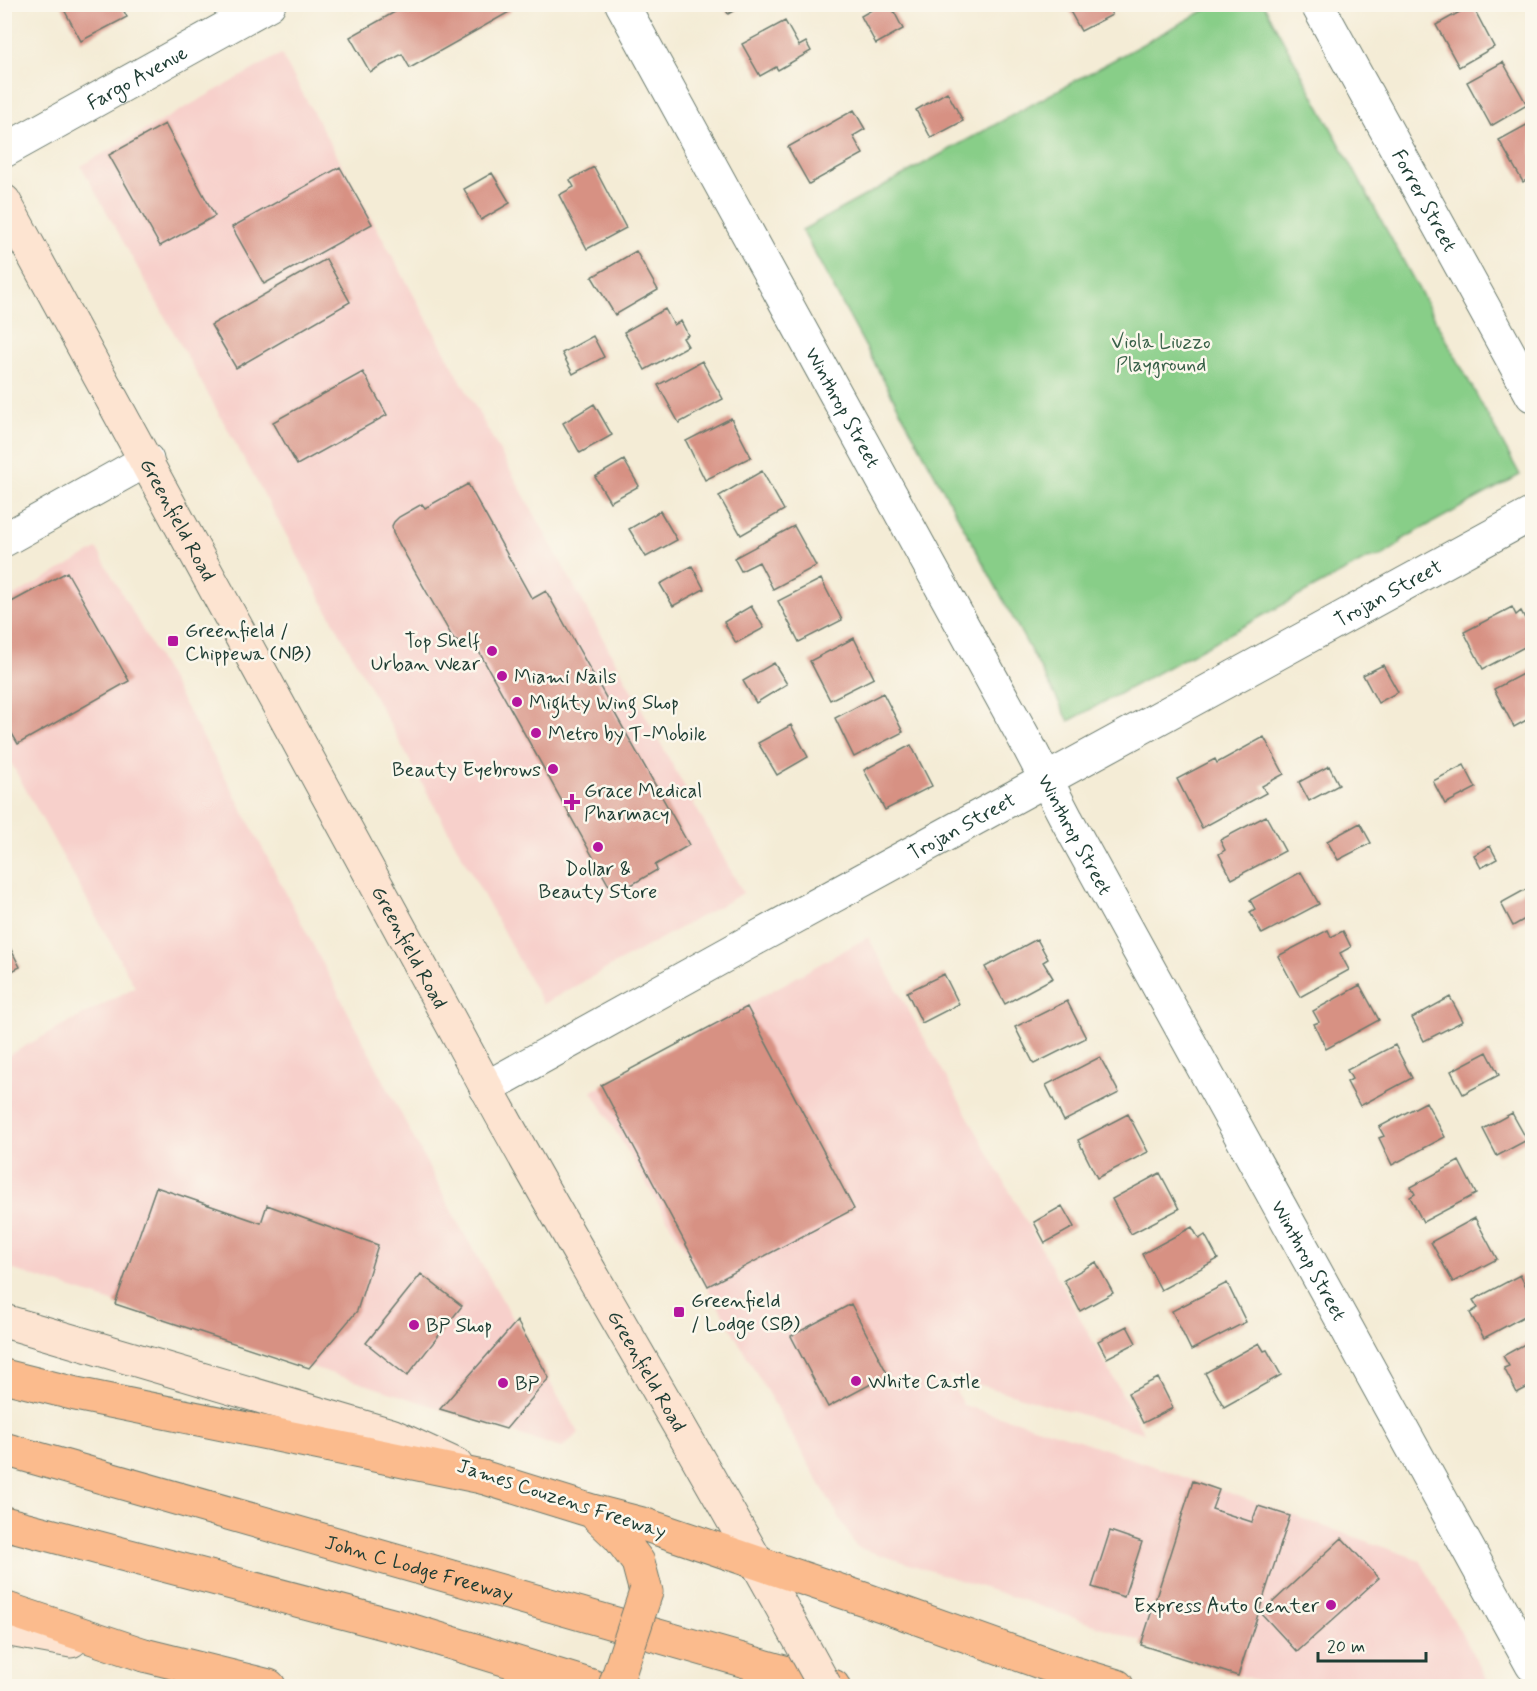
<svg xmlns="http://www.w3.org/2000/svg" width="1537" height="1691" font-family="Mynerve,sans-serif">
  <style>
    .built { fill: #f7d0cb }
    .green { fill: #88ce88; stroke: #54865e; stroke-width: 1.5 }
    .building { fill: #d79183 }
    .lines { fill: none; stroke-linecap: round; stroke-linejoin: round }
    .street-casing { stroke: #6a7a6d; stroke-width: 35 }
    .secondary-casing { stroke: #6a7a6d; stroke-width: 35 }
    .primary-casing { stroke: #6a7a6d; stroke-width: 35 }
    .highway-casing { stroke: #6a7a6d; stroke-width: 35 }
    .street { stroke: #fff; stroke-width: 33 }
    .secondary { stroke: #fde4d1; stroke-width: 33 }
    .primary { stroke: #fbbb8d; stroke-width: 33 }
    .highway { stroke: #fbbb8d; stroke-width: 33 }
    .secondary-bridge-casing { stroke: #6a7a6d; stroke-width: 35; stroke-linecap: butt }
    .primary-bridge-casing { stroke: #6a7a6d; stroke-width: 35; stroke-linecap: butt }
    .secondary-bridge { stroke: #fde4d1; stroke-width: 33 }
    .primary-bridge { stroke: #fbbb8d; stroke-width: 33 }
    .poi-dot { fill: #b5179e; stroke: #fbf7ec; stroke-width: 2 }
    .labels { text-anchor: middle; stroke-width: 5; stroke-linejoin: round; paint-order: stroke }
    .street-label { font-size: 20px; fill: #1f3d34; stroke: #fbf7ec }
    .park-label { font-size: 20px; fill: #396149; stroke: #fbf7ec }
    .poi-label { font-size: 20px; fill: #1f3d34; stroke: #fbf7ec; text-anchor: start }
  </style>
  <rect width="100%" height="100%" fill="#fbf7ec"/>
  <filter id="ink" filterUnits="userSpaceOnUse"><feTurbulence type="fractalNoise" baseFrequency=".0167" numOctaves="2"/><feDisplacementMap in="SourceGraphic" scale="12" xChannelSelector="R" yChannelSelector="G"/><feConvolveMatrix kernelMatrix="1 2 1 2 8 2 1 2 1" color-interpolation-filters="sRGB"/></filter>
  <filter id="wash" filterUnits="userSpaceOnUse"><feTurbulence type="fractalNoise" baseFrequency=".008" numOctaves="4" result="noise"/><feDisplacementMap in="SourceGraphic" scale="24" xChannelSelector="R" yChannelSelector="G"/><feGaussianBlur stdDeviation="1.35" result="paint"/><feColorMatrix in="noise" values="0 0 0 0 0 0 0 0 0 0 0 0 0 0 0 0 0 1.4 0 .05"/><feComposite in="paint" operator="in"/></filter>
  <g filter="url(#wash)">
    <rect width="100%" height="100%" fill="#f4ecd6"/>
    <path class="built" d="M281,54l462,839 -200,111 -271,-495 -191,-343z
      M97,549l132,235 229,439 121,210 -18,15 -556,-181v-210l130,-70 -130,-235v-151z
      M868,937l276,496 -197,-58 16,30 113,34 344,121 71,126h-215l-34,-10 -223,-77 -163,-52 -147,-257 -117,-199z"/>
    <path class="green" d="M1216,4l48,1 256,470 -119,65 -1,4 -18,12 -15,3 -298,162 -267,-491z"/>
    <g id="blocks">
      <path class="building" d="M61,4h59l7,13 -46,24z
        M409,4h99l3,7 -101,57 -8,-14 -32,18 -20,-35z
        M723,4h23l-18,10z
        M882,4h8l13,25 -27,15 -15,-28z
        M1066,4h40l6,11 -31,16z
        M1472,5l22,42 -35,20 -23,-42z
        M785,21l14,25 7,-4 5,9 -33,19 -2,-3 -16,9 -18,-32z
        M1503,62l24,43 -36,21 -24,-44z
        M947,92l16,29 -32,17 -15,-28z
        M854,110l11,19 -12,7 10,18 -54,30 -21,-37z
        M1532,122v54l-9,6 -24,-42z
        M165,124l50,92 -55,30 -51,-91z
        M340,167l32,57 -108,60 -32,-57z
        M594,167l32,61 -39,21 -28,-54 15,-8 -4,-7z
        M492,173l18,30 -29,17 -17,-31z
        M636,251l22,39 -43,25 -23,-38z
        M326,259l24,43 -114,66 -25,-43z
        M665,309l9,16 7,-4 7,14 -5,3 5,8 -43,24 -21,-38z
        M593,336l11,21 -31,17 -11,-21z
        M702,361l21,38 -44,24 -21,-38z
        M363,372l24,43 -90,50 -24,-43z
        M594,404l18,31 -32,18 -17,-30z
        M731,418l20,39 -46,23 -19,-39z
        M624,460l15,26 -29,16 -15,-25z
        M762,471l22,39 -43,25 -22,-39z
        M468,484l64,115 14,-8 143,254 -34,20 2,5 -31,18 -6,1 -7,-2 -5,-3 -135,-243 -7,3 -5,-1 -7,-3 -61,-107 -1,-7 2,-4 5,-5 23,-13 3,4z
        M660,511l17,29 -31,17 -17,-28z
        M794,526l22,40 -43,23 -14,-27 -18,9 -7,-13z
        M692,566l12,23 -31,17 -13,-22z
        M67,572l62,109 -111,63 -14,-24v-114z
        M821,579l21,41 -43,22 -21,-41z
        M751,606l13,22 -28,15 -12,-21z
        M1512,607l4,8 5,-4 11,21v11l-49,26 -19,-37z
        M854,638l20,40 -44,22 -20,-39z
        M774,663l13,21 -31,19 -13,-22z
        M1383,665l15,27 -20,11 -15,-28z
        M1532,669v48l-18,10 -20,-38z
        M883,693l20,39 -49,25 -19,-39z
        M791,725l17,32 -31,18 -19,-32z
        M1264,737l20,37 -22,12 4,7 -64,35 -25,-49 38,-20 2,4z
        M911,745l21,41 -47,24 -21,-40z
        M1464,765l12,23 -31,16 -12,-23z
        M1329,766l10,19 -30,16 -10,-19z
        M1266,816l19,35 -53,28 -13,-25 6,-4 -5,-10z
        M1360,823l11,20 -33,17 -11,-19z
        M1490,846l7,13 -16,9 -7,-13z
        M1301,872l18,32 -57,30 -12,-22 5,-3 -5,-9z
        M1530,887l2,5v23l-19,11 -12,-23z
        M1328,930l3,7 12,-6 8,16 -11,6 9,17 -49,27 -22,-41z
        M4,936l16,31 -16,8z
        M1037,939l11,20 -5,3 10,16 -48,26 -20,-37z
        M944,974l15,30 -37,19 -15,-31z
        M1360,985l19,35 -53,29 -12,-25 5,-2 -6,-11z
        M1450,997l13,24 -39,20 -12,-23z
        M1067,1001l19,37 -52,26 -19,-37z
        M747,1007l107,202 -146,77 -107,-201z
        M1395,1045l17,33 -52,28 -13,-24 5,-3 -5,-9z
        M1487,1052l12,23 -36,19 -12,-23z
        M1100,1057l19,36 -55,28 -18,-36z
        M1426,1102l19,35 -53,28 -13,-27 5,-2 -5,-9z
        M1512,1113l15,27 -30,16 -14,-27z
        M1128,1114l20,38 -51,26 -19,-38z
        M1459,1161l17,33 -53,28 -13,-25 5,-3 -4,-7z
        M1160,1173l19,36 -48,25 -19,-35z
        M156,1187l105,36 6,-18 111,40 -21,66 -48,57 -194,-64z
        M1062,1206l12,21 -29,16 -11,-21z
        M1475,1218l22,41 -44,23 -22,-40z
        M1192,1227l7,12 6,-4 13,24 -57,31 -19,-36z
        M1096,1262l17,31 -33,18 -16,-31z
        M421,1274l41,32 -55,70 -41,-33z
        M1520,1275l12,23v14l-48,26 -14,-25 8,-5 -5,-8z
        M1227,1283l19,39 -55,28 -19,-39z
        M851,1304l37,71 -60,32 -37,-71z
        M517,1321l32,57 -43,51 -66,-20z
        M1127,1326l9,17 -29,15 -9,-17z
        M1532,1340v45l-15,8 -13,-25 5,-2 -6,-10z
        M1259,1343l5,8 3,-1 14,25 -57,32 -19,-34z
        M1158,1378l15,30 -30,15 -15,-30z
        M1193,1481l26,9 -7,19 40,13 6,-16 32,10 -52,160 -97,-31z
        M1110,1531l32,11 -18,55 -32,-10z
        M1342,1538l37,40 -82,74 -36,-39z"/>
    </g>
  </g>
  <g filter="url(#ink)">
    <use href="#blocks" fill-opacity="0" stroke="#6a7a6d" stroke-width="1.5"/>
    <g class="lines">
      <g class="street-casing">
        <g id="street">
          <path id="s1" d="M622,4l406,741 39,75 465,845"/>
          <path id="s2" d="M1317,4l215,391"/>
          <path id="s3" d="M4,151l265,-147"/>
          <path d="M4,540l143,-80"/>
          <path id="s4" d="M486,1088l265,-147 781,-427"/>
        </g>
      </g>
      <g class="secondary-casing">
        <g id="secondary">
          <path id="s5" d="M4,201c162,293 320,590 481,884 99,182 208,359 307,541"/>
          <path d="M4,1321l387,114 65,30"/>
          <path d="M4,1629l67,12"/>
        </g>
      </g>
      <g class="primary-casing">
        <path id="primary" d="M482,1477l110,34 54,14 221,75 187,67 63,19
          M592,1511l27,26 19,25 8,30
          M144,1655l125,31"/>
      </g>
      <g class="highway-casing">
        <g id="highway">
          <path d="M4,1376l72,18 406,83"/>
          <path id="s6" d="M4,1449l829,237"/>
          <path d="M4,1523l399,105 189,58"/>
          <path d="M4,1608l140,47"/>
        </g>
      </g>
      <use href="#street" class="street"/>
      <use href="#secondary" class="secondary"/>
      <use href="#primary" class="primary"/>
      <use href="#highway" class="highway"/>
      <g class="secondary-bridge-casing">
        <path id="secondary-bridge" d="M792,1626l33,60"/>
      </g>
      <g class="primary-bridge-casing">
        <path id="primary-bridge" d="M615,1686l31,-94"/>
      </g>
      <use href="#secondary-bridge" class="secondary-bridge"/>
      <use href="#primary-bridge" class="primary-bridge"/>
    </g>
  </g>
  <g class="poi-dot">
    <rect x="167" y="635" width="12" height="12" rx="3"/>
    <circle cx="492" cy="651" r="6"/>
    <circle cx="502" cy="676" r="6"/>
    <circle cx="517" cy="702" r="6"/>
    <circle cx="536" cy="733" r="6"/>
    <circle cx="553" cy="769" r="6"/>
    <path d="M569 793h6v6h6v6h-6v6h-6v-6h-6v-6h6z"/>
    <circle cx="598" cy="847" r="6"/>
    <rect x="673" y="1306" width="12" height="12" rx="3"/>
    <circle cx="414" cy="1325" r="6"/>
    <circle cx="856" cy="1381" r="6"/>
    <circle cx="503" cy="1383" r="6"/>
    <circle cx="1331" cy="1605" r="6"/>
  </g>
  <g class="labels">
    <g class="street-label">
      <text dy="7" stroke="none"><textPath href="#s3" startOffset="152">Fargo Avenue</textPath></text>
      <text dy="7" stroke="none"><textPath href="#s2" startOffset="224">Forrer Street</textPath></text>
      <text dy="7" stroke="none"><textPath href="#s1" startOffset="460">Winthrop Street</textPath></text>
      <text dy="7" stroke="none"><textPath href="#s5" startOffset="363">Greenfield Road</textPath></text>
      <text dy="7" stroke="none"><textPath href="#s4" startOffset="1029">Trojan Street</textPath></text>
      <text dy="7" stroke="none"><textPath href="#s4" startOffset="543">Trojan Street</textPath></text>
      <text dy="7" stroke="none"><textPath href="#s1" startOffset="946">Winthrop Street</textPath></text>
      <text dy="7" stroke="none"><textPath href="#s5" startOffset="849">Greenfield Road</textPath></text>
      <text dy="7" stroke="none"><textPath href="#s1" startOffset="1432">Winthrop Street</textPath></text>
      <text dy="7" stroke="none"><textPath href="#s5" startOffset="1335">Greenfield Road</textPath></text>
      <text transform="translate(562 1498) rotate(18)" y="7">James Couzens Freeway</text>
      <text dy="7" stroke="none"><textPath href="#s6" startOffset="432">John C Lodge Freeway</textPath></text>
    </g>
    <g class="park-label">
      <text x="1161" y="348">Viola Liuzzo<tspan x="1161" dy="23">Playground</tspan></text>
    </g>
    <g class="poi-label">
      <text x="185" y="637">Greenfield /<tspan x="185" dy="23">Chippewa (NB)</tspan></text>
      <text x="480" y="647" text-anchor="end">Top Shelf<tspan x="480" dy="23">Urban Wear</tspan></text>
      <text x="514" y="683">Miami Nails</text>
      <text x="529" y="709">Mighty Wing Shop</text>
      <text x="548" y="740">Metro by T-Mobile</text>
      <text x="541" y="776" text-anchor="end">Beauty Eyebrows</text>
      <text x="584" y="797">Grace Medical<tspan x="584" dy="23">Pharmacy</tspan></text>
      <text x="598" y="875" text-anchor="middle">Dollar &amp;<tspan x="598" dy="23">Beauty Store</tspan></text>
      <text x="691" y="1307">Greenfield<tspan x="691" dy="23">/ Lodge (SB)</tspan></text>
      <text x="426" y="1332">BP Shop</text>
      <text x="868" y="1388">White Castle</text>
      <text x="515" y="1390">BP</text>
      <text x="1319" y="1612" text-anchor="end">Express Auto Center</text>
    </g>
  </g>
  <rect width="1537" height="1691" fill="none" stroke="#fbf7ec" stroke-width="24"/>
  <path d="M1318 1652v9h108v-9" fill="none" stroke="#1f3d34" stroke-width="3"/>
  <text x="1327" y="1652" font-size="18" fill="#1f3d34" stroke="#fbf7ec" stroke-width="4.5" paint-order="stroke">20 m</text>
</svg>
